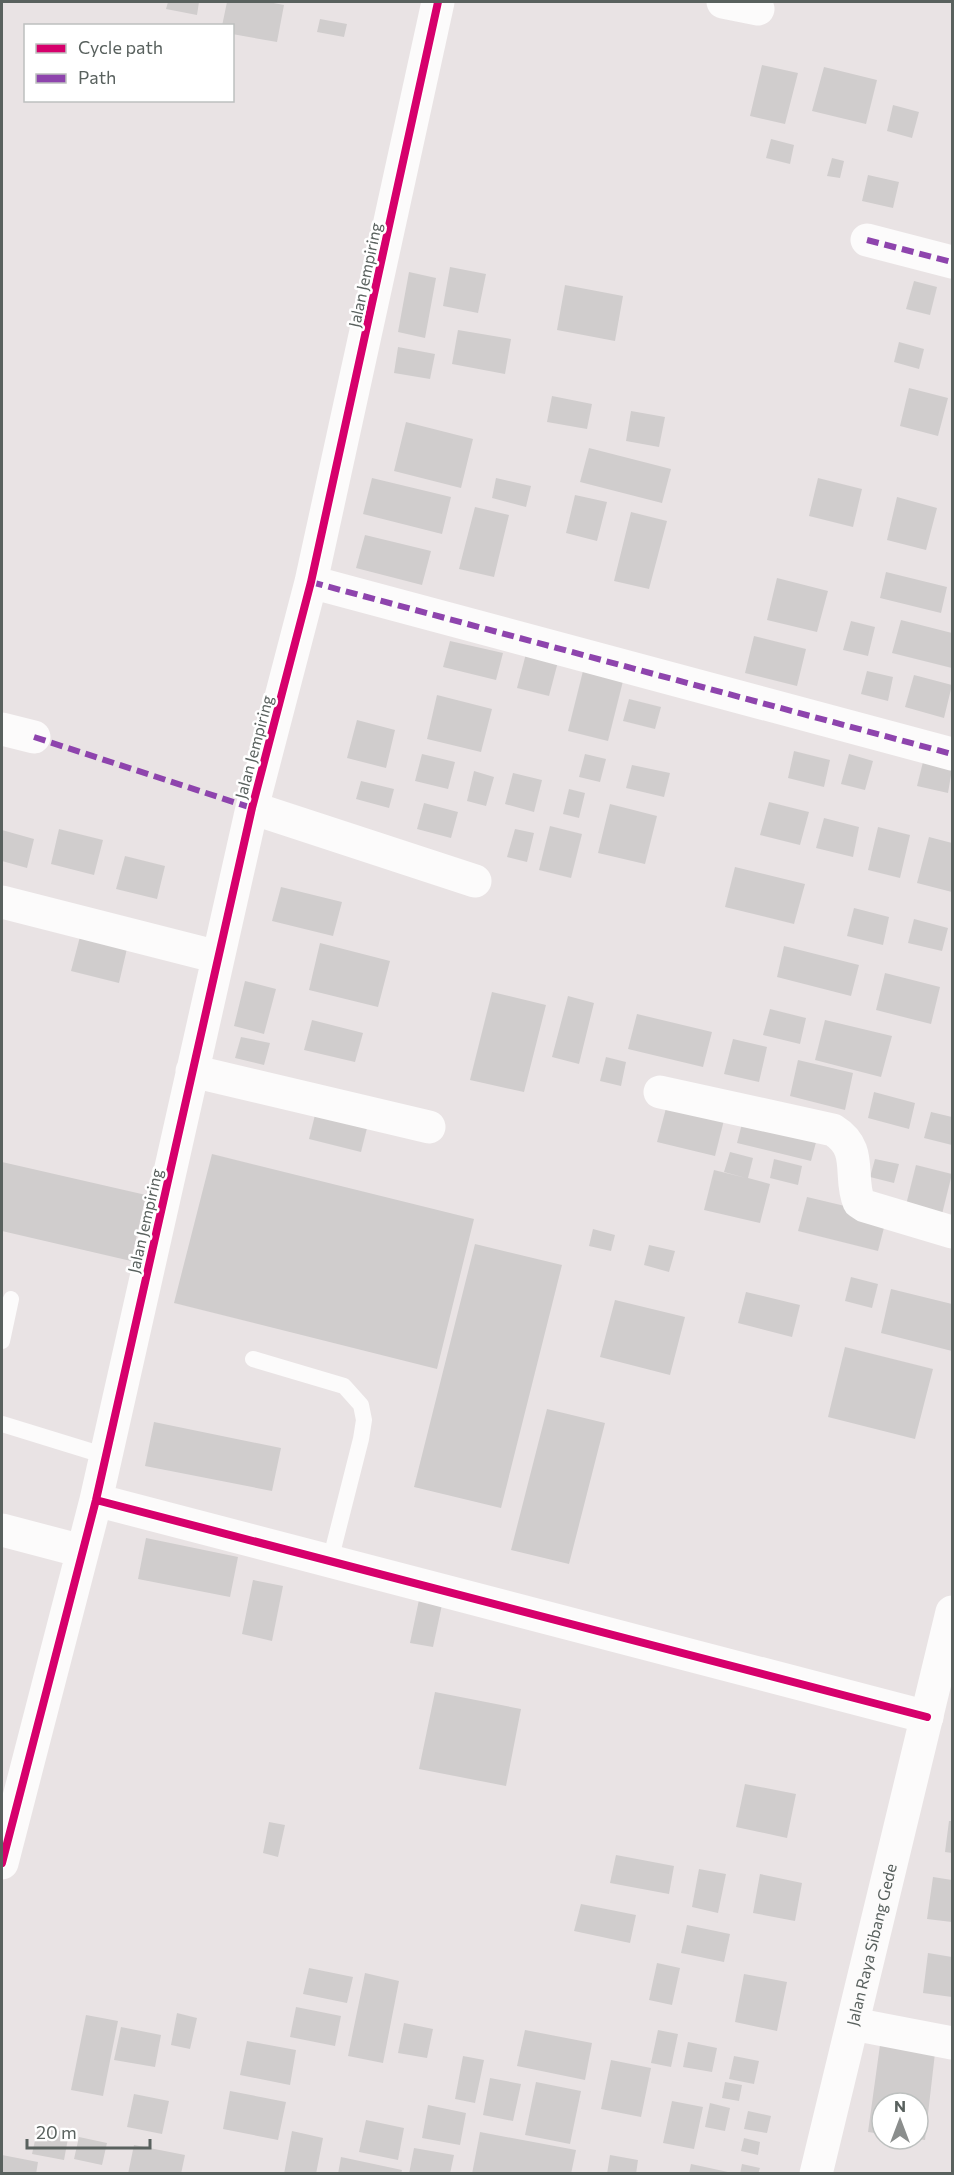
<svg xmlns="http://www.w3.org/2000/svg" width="954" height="2175" viewBox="0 0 954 2175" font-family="Commissioner,sans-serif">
<rect width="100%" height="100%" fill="#e9e3e4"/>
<!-- building -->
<path fill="#d0cdcd" d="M168,2H199L197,15L166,9Z
M227,2H268L284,5L277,42L232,34V26H222Z
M320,19L347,24L344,37L317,32Z
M762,65L798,73L785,124L750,116Z
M824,67L877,80L866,124L812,111Z
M893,105L919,112L912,138L887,131Z
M771,139L794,145L790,164L766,158Z
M832,158L844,161L840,178L827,176Z
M868,175L899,182L893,208L862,201Z
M450,267L486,274L478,313L443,306Z
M409,272L436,278L425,338L398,332Z
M914,281L937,287L930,315L906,309Z
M565,285L623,296L615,341L557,330Z
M458,330L511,339L505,374L452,364Z
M899,342L924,349L919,369L894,362Z
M398,347L435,354L430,379L394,373Z
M909,388L948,398L938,436L900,426Z
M552,396L592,404L587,429L547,422Z
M631,411L665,417L659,447L626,441Z
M406,422L473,439L461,488L394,471Z
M589,448L671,469L662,503L580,482Z
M372,478L451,497L442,534L363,514Z
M496,478L531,486L526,507L492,498Z
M818,478L862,489L853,527L809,516Z
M575,495L607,502L597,541L566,533Z
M897,497L937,508L926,550L887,540Z
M475,507L509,515L494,577L459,569Z
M631,512L667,521L649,589L614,581Z
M365,535L431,551L422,585L356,568Z
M886,572L947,587L941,613L880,598Z
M777,578L828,591L817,632L767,620Z
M901,620L952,633V668L892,653Z
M851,621L875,627L868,656L843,650Z
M754,636L806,649L797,686L745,673Z
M450,641L503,653L496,680L443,667Z
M528,646L560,654L549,696L517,688Z
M583,671L623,681L608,741L568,731Z
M867,671L893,677L888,701L861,694Z
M914,675L952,685L944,718L905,707Z
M437,695L492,709L481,752L427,739Z
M629,699L661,707L655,729L623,721Z
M357,720L395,730L386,768L347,758Z
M794,751L830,760L824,787L788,778Z
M422,754L455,762L448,789L415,781Z
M585,754L606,759L600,782L579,777Z
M849,754L873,761L865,790L841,784Z
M923,762L952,769L948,793L917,786Z
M632,765L670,773L664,797L626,788Z
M474,771L494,777L486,806L467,801Z
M513,773L542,780L534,812L505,804Z
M361,781L394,789L389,808L356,799Z
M569,789L585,793L579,818L563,814Z
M769,802L809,812L800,845L760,835Z
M424,803L458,812L451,838L417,829Z
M610,804L657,816L645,864L598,853Z
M824,818L859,827L853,857L816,848Z
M550,826L582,834L571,878L539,870Z
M878,827L910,835L900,878L868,870Z
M59,829L103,840L94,875L51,864Z
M515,829L534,833L527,862L507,857Z
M2,830L34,839L27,868L2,861Z
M929,837L952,843V892L917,883Z
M125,856L165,866L157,899L116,889Z
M735,867L805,884L794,924L725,907Z
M281,887L342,902L333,936L272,921Z
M854,908L889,917L883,945L847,936Z
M914,919L948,928L942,951L908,943Z
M82,929L129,940L119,983L71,971Z
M320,943L390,961L378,1007L309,990Z
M784,946L859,965L851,996L777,977Z
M885,973L940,987L931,1024L876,1010Z
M245,981L276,989L264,1034L234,1026Z
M492,992L546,1005L524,1092L470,1080Z
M568,996L594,1003L579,1064L552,1057Z
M770,1009L806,1018L800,1044L763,1035Z
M637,1014L712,1032L703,1067L628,1049Z
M312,1020L363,1033L355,1062L304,1050Z
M825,1020L892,1036L881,1077L815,1060Z
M241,1037L270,1043L264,1065L235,1058Z
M733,1039L767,1047L759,1082L724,1074Z
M606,1057L626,1062L621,1086L600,1081Z
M798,1060L853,1073L845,1110L790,1096Z
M874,1092L915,1103L909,1129L868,1118Z
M669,1097L726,1112L715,1156L657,1142Z
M317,1107L369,1120L361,1152L309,1139Z
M745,1112L819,1131L811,1161L737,1143Z
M931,1112L952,1117V1145L924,1138Z
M730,1152L753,1158L748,1178L770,1184L760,1223L704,1210L714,1170L746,1178L724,1172Z
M212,1154L474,1219L437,1369L174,1303Z
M774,1159L802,1166L798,1185L770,1178Z
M875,1159L899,1164L894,1183L870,1177Z
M2,1162L146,1195L131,1261L2,1231Z
M916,1165L952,1174L941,1218L905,1209Z
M807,1197L887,1216L878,1251L798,1231Z
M593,1229L615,1235L611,1251L589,1246Z
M475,1244L562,1265L501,1508L414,1487Z
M649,1245L675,1251L669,1272L644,1265Z
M851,1277L878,1284L872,1308L845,1301Z
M891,1289L952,1304V1351L881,1333Z
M746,1292L800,1305L792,1337L738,1323Z
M615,1300L685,1317L670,1375L600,1357Z
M845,1347L933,1369L915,1439L828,1417Z
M547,1409L605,1423L569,1564L511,1550Z
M154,1422L281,1448L272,1491L145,1466Z
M146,1538L238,1557L230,1597L138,1579Z
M253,1580L283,1586L272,1641L242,1634Z
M420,1595L443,1600L433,1647L410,1643Z
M435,1692L521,1709L506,1786L419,1769Z
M745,1784L796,1794L787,1838L736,1827Z
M949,1821H952V1853L945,1852Z
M269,1822L285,1825L278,1857L263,1853Z
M616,1855L674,1866L669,1894L610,1883Z
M699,1869L726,1874L718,1913L692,1907Z
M760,1874L802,1883L795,1921L753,1913Z
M933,1877L952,1880V1922L927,1919Z
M581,1904L636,1915L630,1943L574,1931Z
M687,1925L730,1934L724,1962L681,1953Z
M928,1953L952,1957V1997L923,1993Z
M657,1963L680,1968L672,2005L649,2000Z
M309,1968L353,1977L347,2003L303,1994Z
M365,1973L399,1981L383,2063L348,2056Z
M744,1974L787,1982L777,2031L735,2022Z
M296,2007L341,2016L335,2046L290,2037Z
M177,2013L197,2018L190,2049L171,2045Z
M86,2015L118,2021L103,2096L71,2090Z
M404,2023L433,2029L427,2058L398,2053Z
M121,2027L161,2035L155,2067L114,2060Z
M525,2030L592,2043L585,2080L517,2066Z
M658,2030L678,2034L671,2067L651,2063Z
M247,2041L296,2050L290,2085L240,2075Z
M688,2042L717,2048L712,2072L683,2067Z
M880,2045L935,2053L925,2140L918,2139V2103H882V2134L868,2132Z
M463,2056L484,2060L475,2103L455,2099Z
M734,2056L759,2061L754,2084L729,2079Z
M611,2060L651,2068L641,2117L601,2109Z
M490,2078L521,2084L513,2121L483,2115Z
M536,2082L581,2091L570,2144L525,2135Z
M725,2082L742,2085L739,2101L722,2098Z
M230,2091L286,2102L278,2140L223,2129Z
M134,2094L169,2101L162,2134L127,2127Z
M672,2101L703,2107L694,2149L663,2143Z
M710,2103L730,2108L725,2131L705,2127Z
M428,2105L466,2113L460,2145L422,2138Z
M748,2111L771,2116L767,2133L744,2129Z
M366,2120L404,2128L398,2160L359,2152Z
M38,2127L69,2133L64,2160L32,2154Z
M292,2131L323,2138L316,2174H284Z
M480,2132L576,2150L571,2174H472Z
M79,2137L107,2143L102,2165L74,2159Z
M744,2138L760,2142L758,2155L741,2151Z
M134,2145L185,2155L181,2174H128Z
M414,2148L454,2155L450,2174H409Z
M2,2155L38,2162L36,2174H2Z
M610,2155L638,2160L636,2174H607Z
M341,2157L402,2170L401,2174H338Z
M691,2164L728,2172L727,2174H689Z
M742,2164L760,2168L758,2174H740Z"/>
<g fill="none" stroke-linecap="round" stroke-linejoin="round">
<!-- lane -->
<path stroke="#fcfbfb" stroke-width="16" d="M2,1341L11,1299
M253,1359L344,1386L361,1405L364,1420L361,1439L330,1561
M2,1424L106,1456"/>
<!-- street -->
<path stroke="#fcfbfb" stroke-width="33" d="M723,2L758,9
M867,240L952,262
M311,582L952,754
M2,729L34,737
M252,808L475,881
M2,902L218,957
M192,1071L429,1127
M660,1092L833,1130C864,1149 848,1176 859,1202L865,1206L952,1232
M96,1500L927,1717
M2,1530L82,1551
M2,1863L96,1500L252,808L311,582L438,2
M853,2024L952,2043"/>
<!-- secondary -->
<path stroke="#fcfbfb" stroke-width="33" id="s1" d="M816,2174L952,1612"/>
<!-- quiet -->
<path stroke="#8e44ad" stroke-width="6" stroke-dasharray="12 6" stroke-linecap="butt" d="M867,240L952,262
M311,582L952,754
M34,737L252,808"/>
<defs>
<path id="cycleway" d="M96,1500L927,1717
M2,1863L96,1500L252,808L311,582L438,2"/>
</defs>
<!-- cycleway casing -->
<use href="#cycleway" stroke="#fff" stroke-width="11"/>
<!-- cycleway -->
<use href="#cycleway" stroke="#d6006c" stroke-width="8"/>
</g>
<g text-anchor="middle" stroke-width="5" stroke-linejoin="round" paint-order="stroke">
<!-- street labels -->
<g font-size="16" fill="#59615e" stroke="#fff">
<text transform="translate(365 275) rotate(-78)" y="6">Jalan Jempiring</text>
<text transform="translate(254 747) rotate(-75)" y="6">Jalan Jempiring</text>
<text transform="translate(145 1221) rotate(-77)" y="6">Jalan Jempiring</text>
<text dy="6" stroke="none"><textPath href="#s1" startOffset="236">Jalan Raya Sibang Gede</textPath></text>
</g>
</g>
<!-- border -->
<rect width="954" height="2175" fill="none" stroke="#59615e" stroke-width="6"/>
<!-- legend -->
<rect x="24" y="24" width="210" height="78" fill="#ffffff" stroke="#bdc0bf" stroke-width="1.5"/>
<rect x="36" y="44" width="30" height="9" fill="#d6006c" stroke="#bdc0bf" stroke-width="1.5"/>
<text x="78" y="54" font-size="18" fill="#59615e">Cycle path</text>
<rect x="36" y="74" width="30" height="9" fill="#8e44ad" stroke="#bdc0bf" stroke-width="1.5"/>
<text x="78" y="84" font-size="18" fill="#59615e">Path</text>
<!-- north arrow -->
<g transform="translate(900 2121)"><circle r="28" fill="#ffffff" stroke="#bdc0bf" stroke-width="1.5"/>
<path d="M0-4.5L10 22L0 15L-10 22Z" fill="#8b8e8d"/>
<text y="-9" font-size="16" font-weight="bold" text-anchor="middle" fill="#59615e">N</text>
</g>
<!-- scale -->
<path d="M27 2139v9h123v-9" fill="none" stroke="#59615e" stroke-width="3"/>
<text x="36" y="2139" font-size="18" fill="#59615e" stroke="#ffffff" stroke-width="4.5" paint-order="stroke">20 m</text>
</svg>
